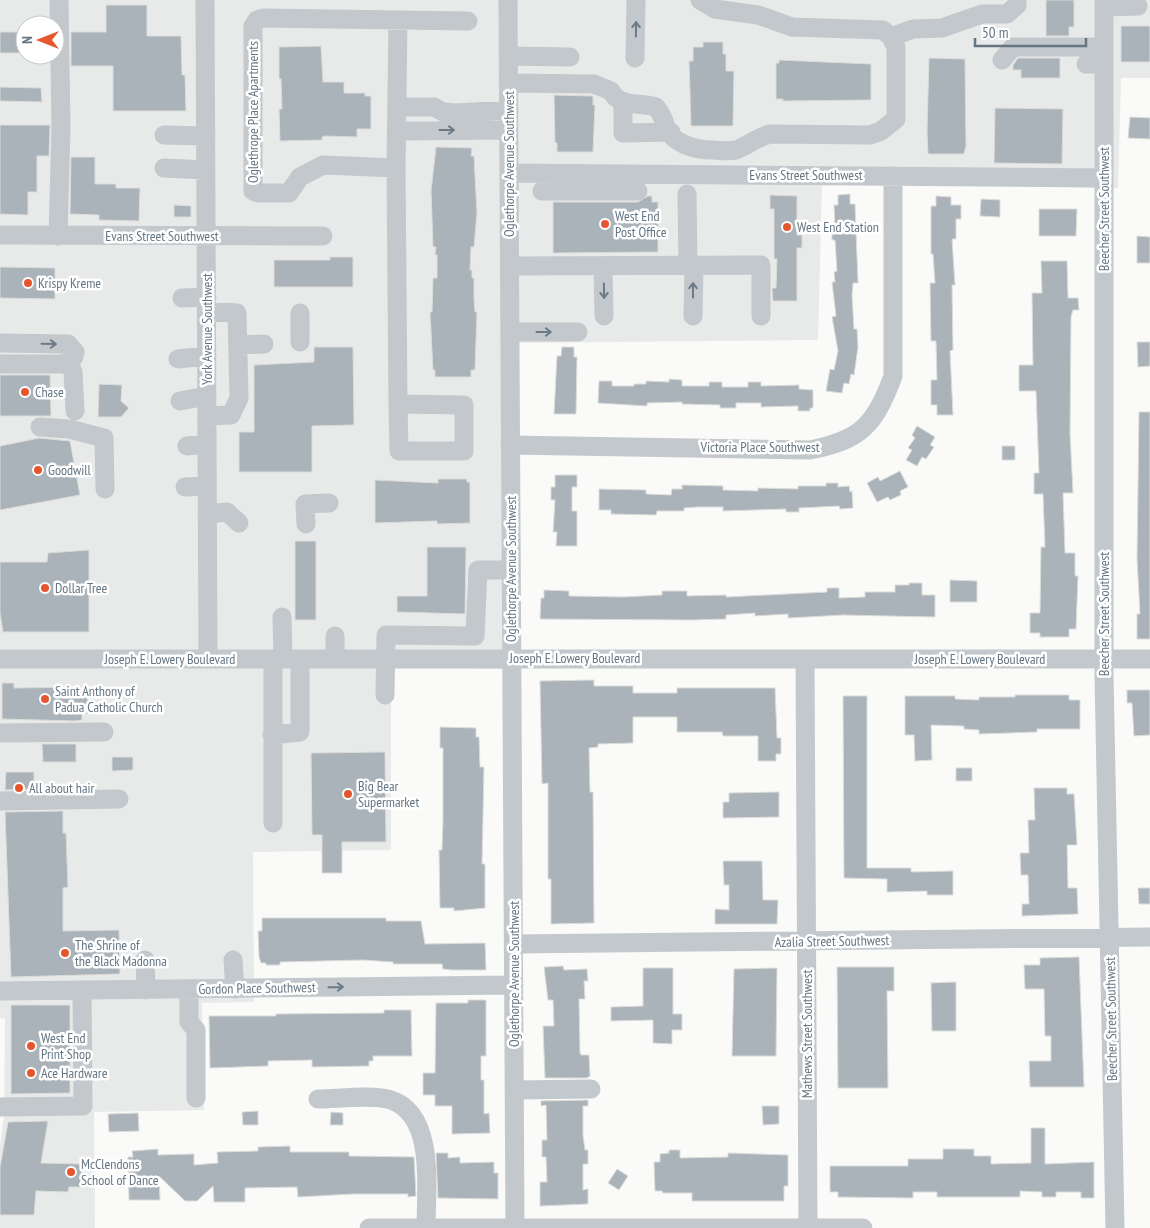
<svg xmlns="http://www.w3.org/2000/svg" width="1150" height="1228" viewBox="0 0 1150 1228" font-family="'PT Sans Narrow',sans-serif">
<rect width="100%" height="100%" fill="#fafaf8"/>
<!-- built -->
<path fill="#e8e9e9" fill-rule="evenodd" d="M0,0H1150V78H1121L1118,188L822,183L818,340L514,343V669L391,667V850L253,852L254,1002L202,1003L204,1110L94,1112L95,1228H0V1146L4,1115L5,1019L0,1018ZM25,25H55V55H25Z"/>
<!-- building -->
<path fill="#aab3b9" stroke="#dcdcda" d="M1046,0H1074V27H1069V36H1046Z
M106,5H147V36H181L182,75H185L186,111H113V66H71V32H106Z
M1121,26H1150V62H1121Z
M0,32H25V53H0Z
M703,42H723V54H726V71H734L733,126H691L689,61H693V47H703Z
M321,46L323,82H344V93H365V96H371V129H357V137L325,136L322,137V140L280,141L279,109H282L281,79H279V47Z
M929,58L965,59L966,146L964,154H928L927,131Z
M1018,58H1060V78H1021V70H1013V65Z
M779,60L871,64V100L783,101V99H776V63H779Z
M0,87L41,88L42,102L0,101Z
M554,95L593,96V105H595L593,152H557V143H555Z
M995,108L1063,109L1062,164L994,163Z
M1130,117L1150,118V139L1128,138Z
M0,125H50L49,156H37V192H28V215L0,214Z
M436,147L472,148L471,156H474L477,213L474,247H471L470,270H472V278H474V299L475,312H477L475,370H471V377H435V370H433L430,312H432L433,278H437V255H435L436,247H433L431,191Z
M71,157H95V184H116V188H140L139,221L99,220V215L70,214Z
M850,194V204H855L858,283H853L852,295L854,329H857L858,347L854,375L851,374L849,384L844,383L842,393L826,391L830,369L834,370L838,351L832,317L836,316L832,282H835L834,272L837,271L835,240H832V227L835,226L834,205H838V195Z
M770,195L797,196V235H802V248H797V301H773L772,288H776L777,259H774V209H770Z
M648,196H652V202H658V252L553,253V202H638Z
M936,196L951,197V205H961V219H956V239H952L955,285H952L953,350L950,351L953,415H937V405H931V380H937L936,341H931L930,283H935L933,254H931V206H936Z
M981,199L1000,200V217L980,216Z
M174,205L191,206V217H174Z
M1039,209H1077L1076,236H1039Z
M1137,236L1150,237V263H1137Z
M330,257H353V287H274V260H330Z
M1041,261H1067L1068,298H1078L1079,310H1073L1071,317L1070,433L1073,493H1063L1065,553H1075V576H1078L1076,629H1069V637H1040V633H1030V613H1040L1041,547H1045L1043,494H1034V473H1039L1036,391H1019V365H1033L1032,293H1042Z
M0,267L55,268V299L0,298Z
M1137,342H1150V366L1138,367Z
M314,347H353L354,425L312,426V472H239V432H254V365L314,362Z
M562,347H574V357H577L576,414H554L557,356H561Z
M0,375H50L51,416H0Z
M669,379L682,380V386H709V382H722V387H748V382H761V386L799,385V389L813,390V408H810V411H798V406L761,407V403H736V408H720V405L682,404V402L647,403V406L598,403L599,381H612V386H634V384H646V381L669,382Z
M99,384L122,385L121,401L129,408L121,417H98Z
M1139,412H1150V639H1137V614H1140L1137,558Z
M917,426L935,437L930,445L934,447L926,459L922,457L917,466L906,460L912,450L908,448L915,438L912,435Z
M39,438L70,441L80,495L0,510V446Z
M1002,446H1015V460H1002Z
M900,471L908,487L900,491L901,495L890,500L888,497L877,502L867,483L878,477L880,481Z
M555,475H577V487H572V511H577V546H556L557,532H553L555,500H551V487H555Z
M438,479H467V482H470V523L437,524V521L375,523V480L438,483Z
M826,483H838V487L849,486L850,492L852,491L853,508L840,509L839,506L799,508V512H786V509L723,511V507H697L684,508V511H657L656,515L611,514V510H599V489L646,490V494L671,495L672,489H682V485L723,486V490L758,491V488L798,489V486H826Z
M295,541H316V620H295Z
M427,547H466L465,614L397,612V596H427Z
M89,550V632H3L0,613V562H47L48,553Z
M950,580L977,581V602H950Z
M909,583H922V595H935V617L843,615L788,618V614L755,616V613L726,615V619L693,620L540,619L541,598H544V590L569,591V596L622,597L662,595V591H687V596L726,595V597L827,592V588H839V598L865,597V592H895V585H909Z
M594,680V686H633V693H677V688H775L777,738H781V754H776V761H758V736H723L722,732H677V717H633V743L598,744V747L589,748L590,792H593L594,923L551,924V879H548V783L542,784L540,681Z
M2,683H14V688L82,687V694H88L87,714H82V720L75,721L2,719Z
M1127,690H1150V735L1134,736L1132,703H1127Z
M1015,695H1069V700H1080V729H1037V732L979,734V730L964,729V726L931,725L932,760L915,761L914,735H905V696H955V699L979,700V697H1015Z
M843,696H867V868H911V872L953,871V895H927V891L887,892V879L844,878Z
M440,727L476,728V737H479L480,767H484L482,864H485V908L454,911V908H440L439,850H442L443,820V748H440Z
M42,744H76V762H43Z
M385,752L386,842H342V873H322V835H312L311,753Z
M112,757H133V770L112,771Z
M956,768H972V781H956Z
M6,772H34V789L5,790Z
M1034,788H1067V794H1074L1077,845H1067L1068,888H1077L1078,914L1022,916V904H1029L1028,875H1021L1020,853H1029L1028,820H1035Z
M779,792V817L723,818V802H729V793Z
M63,811V833H66L68,887L63,888V931L119,930L120,974L11,977L5,812Z
M723,861H762L763,900H778L777,924H715V909L729,910V885H724Z
M1138,888H1150V904H1139Z
M262,918H386V921H421L425,944L485,943L486,970H452L443,969L442,964H393V962L363,960L280,962V965H266V963H261L259,957L258,931H262Z
M1079,957L1084,1087H1030L1029,1061H1051V1036H1045L1044,989H1025L1024,965H1040V958Z
M563,966L564,970L587,969L588,981H584L585,999H579L580,1053L581,1055H589L590,1076L587,1078H545L543,1026H554L553,1000H548L544,967Z
M837,967H894V991H887L888,1088H838Z
M643,968H673V1014H682V1030H672V1044L653,1043V1020L611,1021V1007L643,1006Z
M777,968L776,1056H732L734,969Z
M956,982V1031H932L931,983Z
M468,1000H486V1056H481V1080H484V1114L489,1113L490,1133L452,1134V1106H435V1095H423V1073H435L436,1003H468Z
M11,1005H70V1093L11,1094Z
M384,1010H411L412,1056H373V1061H369V1066L312,1067V1060L268,1061V1066L210,1068L209,1016H276V1014L384,1013Z
M588,1100V1106H583V1136L585,1150H588V1164H583V1190L588,1189V1204L540,1206V1182H547L546,1157H542V1140H547L546,1105L541,1106V1101Z
M762,1106H779V1124L763,1125Z
M258,1111V1125H243L242,1112Z
M331,1112L343,1113V1125H330Z
M138,1113L139,1131L109,1132L108,1114Z
M48,1121L41,1163L82,1164L81,1187H69L68,1192L36,1191L34,1215H0V1167L8,1122Z
M1031,1128H1045V1164L1094,1162V1198H1081V1192H1056V1197H1042V1192L1020,1191V1197H937V1192H913V1198L838,1197V1192H830V1166H908V1159H943V1149H974V1156H991V1164L1031,1163Z
M290,1146V1152H349V1156L414,1157L416,1196L408,1197V1194H353L298,1197L297,1187L245,1188V1202H214L213,1186L197,1201H185L159,1176L160,1200H129L128,1157H133L132,1151L158,1149V1155L194,1154V1165L218,1163L217,1152L258,1151V1147Z
M669,1150H680V1158L728,1157V1153L788,1155V1186H784V1201H692V1193H663L662,1191H655L654,1162H660V1154L669,1153Z
M436,1153H448V1158L460,1157V1163L494,1162V1173H498V1199L438,1198Z
M617,1169L628,1176L619,1190L608,1183Z"/>
<g fill="none" stroke-linecap="round" stroke-linejoin="round">
<!-- minor -->
<path stroke="#c3c8cc" stroke-width="19" d="M205,0L208,659
M508,0L515,1228
M1104,0V675L1115,1228
M1104,7L1138,6
M891,37L913,29L942,28L982,14H1007L1017,5V0
M508,56L570,57
M635,58L636,0
M1002,60L1013,47H1104
M1086,64H1104
M508,83L594,84L611,91C619,108 642,102 656,107C661,113 663,117 665,124C671,144 695,150 713,150C720,150 729,152 736,150C750,145 758,136 771,134L870,135L881,131L896,119V47L891,37L883,30L792,27L758,15L715,9L700,0
M623,101V133L671,132
M398,107H434L443,112L456,113L509,110
M398,131L509,130
M164,135L206,136
M164,168L206,170
M396,168L323,165L300,177L289,193H258L253,191V26L257,20L263,18L468,21
M509,173L1104,178
M542,191H638
M687,194L688,265
M0,235L323,236
M58,236L61,128L59,0
M510,266L761,265V316
M603,266L604,316
M182,298L207,297
M207,311L237,313L239,398L231,415L207,416
M693,316L694,265
M510,332H578
M300,342V313
M0,343L68,344L75,352L74,357L69,362L61,364H0
M238,345L264,344
M178,359L207,356
M69,362L73,372L75,411
M180,401L207,396
M398,404L396,168L398,21
M398,404L464,405V451H399Z
M40,427L69,429L104,438L105,489
M510,445L810,450C862,440 875,424 893,376V176
M187,446L207,444
M185,487L207,486
M207,514L227,512L239,523
M306,524L305,504L329,503
M282,617L283,659
M335,636V659
M0,659H1150
M273,659V823
M805,659L808,1228
M385,695L386,635L475,636L478,570H511
M0,733L104,732
M272,735L300,732V659
M0,801L119,799
M514,944L1150,937
M145,960L146,990
M233,960L235,989
M189,989V1022L196,1030V1098
M0,991L514,985
M515,1090L591,1089
M318,1099C336,1099 374,1094 391,1100C436,1115 426,1190 426,1227
M0,1107L83,1106L82,990
M369,1228H863"/>
</g>
<!-- one-way arrows -->
<defs><path id="oneway-shaft" d="M-6 0H5M1.5-3L5.5 0L1.5 3" fill="none" stroke-width="1.6" stroke-linecap="round" stroke-linejoin="round" transform="scale(1.25)"/></defs>
<g stroke="#6a7a87">
<use href="#oneway-shaft" transform="translate(636 29) rotate(-89)"/>
<use href="#oneway-shaft" transform="translate(447 130)"/>
<use href="#oneway-shaft" transform="translate(693 290) rotate(-90)"/>
<use href="#oneway-shaft" transform="translate(604 291) rotate(89)"/>
<use href="#oneway-shaft" transform="translate(544 332)"/>
<use href="#oneway-shaft" transform="translate(49 344) rotate(1)"/>
<use href="#oneway-shaft" transform="translate(336 987) rotate(-1)"/>
</g>
<!-- markers -->
<g fill="#e4572e" stroke="#fff" stroke-width="2">
<circle cx="605" cy="224" r="5"/>
<circle cx="787" cy="227" r="5"/>
<circle cx="28" cy="283" r="5"/>
<circle cx="25" cy="392" r="5"/>
<circle cx="38" cy="470" r="5"/>
<circle cx="45" cy="588" r="5"/>
<circle cx="45" cy="699" r="5"/>
<circle cx="19" cy="788" r="5"/>
<circle cx="348" cy="794" r="5"/>
<circle cx="65" cy="953" r="5"/>
<circle cx="31" cy="1046" r="5"/>
<circle cx="31" cy="1073" r="5"/>
<circle cx="71" cy="1172" r="5"/>
</g>
<g text-anchor="middle" stroke-width="5" stroke-linejoin="round" paint-order="stroke">
<!-- street labels -->
<g font-size="14" fill="#657683" stroke="#fff">
<text transform="translate(253 112) rotate(-90)" y="5">Oglethrope Place Apartments</text>
<text transform="translate(509 164) rotate(-90)" y="5">Oglethorpe Avenue Southwest</text>
<text x="806" y="180">Evans Street Southwest</text>
<text transform="translate(1104 209) rotate(-90)" y="5">Beecher Street Southwest</text>
<text x="162" y="241">Evans Street Southwest</text>
<text transform="translate(207 329) rotate(-90)" y="5">York Avenue Southwest</text>
<text x="760" y="452">Victoria Place Southwest</text>
<text transform="translate(511 569) rotate(-90)" y="5">Oglethorpe Avenue Southwest</text>
<text transform="translate(1104 614) rotate(-90)" y="5">Beecher Street Southwest</text>
<text x="575" y="663">Joseph E. Lowery Boulevard</text>
<text x="170" y="664">Joseph E. Lowery Boulevard</text>
<text x="980" y="664">Joseph E. Lowery Boulevard</text>
<text transform="translate(832 941) rotate(-1)" y="5">Azalia Street Southwest</text>
<text transform="translate(514 974) rotate(-90)" y="5">Oglethorpe Avenue Southwest</text>
<text transform="translate(257 988) rotate(-1)" y="5">Gordon Place Southwest</text>
<text transform="translate(1111 1019) rotate(-91)" y="5">Beecher Street Southwest</text>
<text transform="translate(807 1034) rotate(-90)" y="5">Mathews Street Southwest</text>
</g>
<!-- poi labels -->
<g font-size="14" fill="#657683" stroke="#fff" text-anchor="start">
<text x="615" y="221">West End<tspan x="615" dy="16">Post Office</tspan></text>
<text x="797" y="232">West End Station</text>
<text x="38" y="288">Krispy Kreme</text>
<text x="35" y="397">Chase</text>
<text x="48" y="475">Goodwill</text>
<text x="55" y="593">Dollar Tree</text>
<text x="55" y="696">Saint Anthony of<tspan x="55" dy="16">Padua Catholic Church</tspan></text>
<text x="358" y="791">Big Bear<tspan x="358" dy="16">Supermarket</tspan></text>
<text x="29" y="793">All about hair</text>
<text x="75" y="950">The Shrine of<tspan x="75" dy="16">the Black Madonna</tspan></text>
<text x="41" y="1043">West End<tspan x="41" dy="16">Print Shop</tspan></text>
<text x="41" y="1078">Ace Hardware</text>
<text x="81" y="1169">McClendons<tspan x="81" dy="16">School of Dance</tspan></text>
</g>
</g>
<!-- north arrow -->
<g transform="translate(40 40) rotate(270)"><circle r="24" fill="#ffffff" stroke="#c1c8cd"/>
<path d="M0-4L9 19L0 12L-9 19Z" fill="#e4572e"/>
<text y="-8" font-size="14" font-weight="bold" text-anchor="middle" fill="#657683">N</text>
</g>
<!-- scale -->
<path d="M975 38v8h111v-8" fill="none" stroke="#657683" stroke-width="2.5"/>
<text x="982" y="38" font-size="15" fill="#657683" stroke="#ffffff" stroke-width="4" paint-order="stroke">50 m</text>
</svg>
